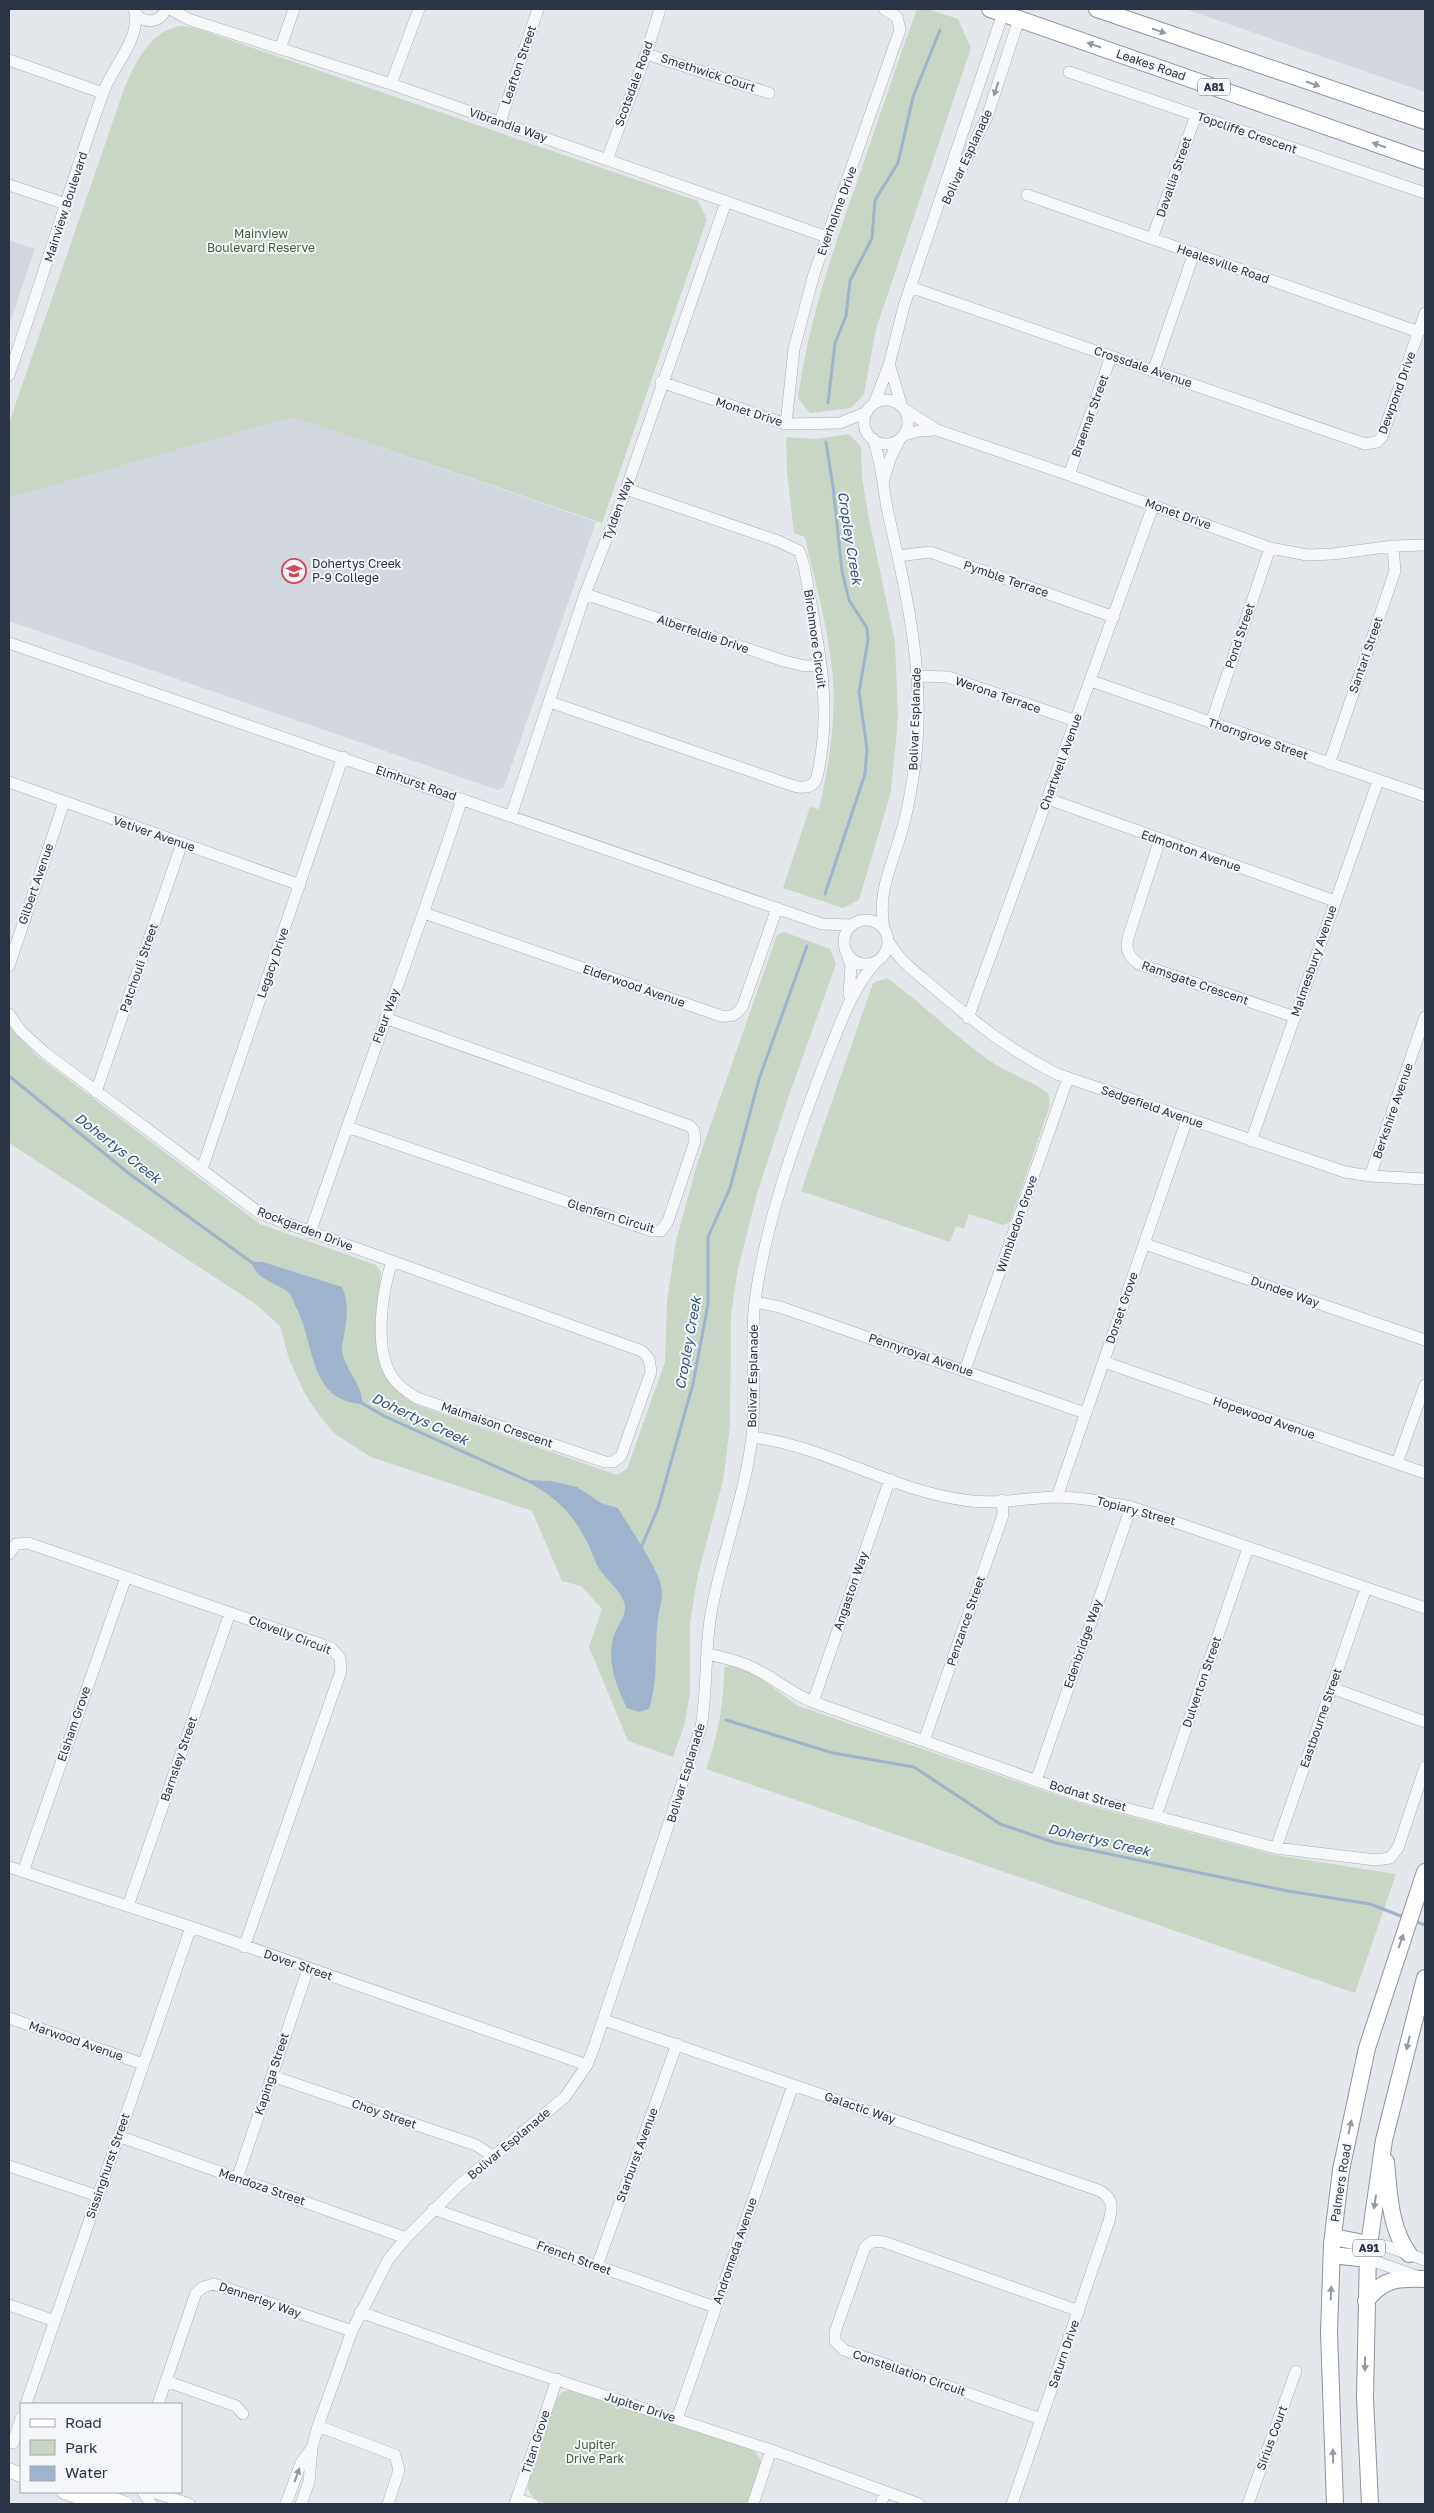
<svg xmlns="http://www.w3.org/2000/svg" width="1434" height="2513" viewBox="0 0 1434 2513" font-family="'Golos Text',sans-serif">
<rect width="100%" height="100%" fill="#e4e7ec"/>
<!-- built -->
<path fill="#d2d6de" d="M1185,9H1425V92Z
M9,240L35,249L10,322H9Z
M293,417L596,522L504,787L498,790L9,621V498Z"/>
<!-- green -->
<path fill="#c9d6c5" d="M917,9H928L958,19L971,48L876,329L864,394L851,408L810,413L798,398C808,323 832,253 857,182C877,124 896,66 917,9Z
M183,26L195,28L698,201L707,219L602,523L293,417L9,498V423L122,95C132,68 150,28 183,26Z
M849,434L861,447L862,476L868,514L895,642L898,717L891,792L859,900L843,908L783,888L810,807L819,809C830,761 838,710 831,661C826,619 814,578 805,537L794,533L787,472L786,437L816,439Z
M784,932L830,949L836,964L788,1098L757,1194L737,1273L731,1315L730,1425L723,1481L698,1574L690,1623V1692L685,1723L673,1757L628,1741L589,1647L602,1609L581,1586L562,1581L532,1511L371,1457L335,1434L318,1414L304,1392L289,1359L280,1326L254,1303L9,1143V1026L36,1055L260,1224L376,1265L381,1272C378,1325 363,1374 417,1405L617,1475L627,1469L665,1362L667,1301L676,1241L698,1161L777,935Z
M887,978C925,1005 957,1039 996,1065C1007,1071 1040,1086 1047,1093C1050,1097 1050,1102 1049,1108L1010,1222L1003,1225L969,1214L964,1229L956,1226L950,1242L801,1191L873,983Z
M729,1665L756,1675L798,1706L1079,1803L1275,1855L1396,1874L1355,1993L706,1769C718,1735 724,1704 724,1668Z
M574,2389L755,2451L762,2463L750,2504H548C535,2500 527,2496 528,2482L556,2400L562,2392Z"/>
<!-- water -->
<path fill="#9fb4cc" d="M252,1262H263L342,1287C349,1302 347,1318 344,1334C344,1339 341,1345 342,1350C344,1369 364,1386 362,1404C308,1401 315,1342 296,1307C294,1303 292,1296 289,1293C277,1282 256,1281 252,1262Z
M524,1480L551,1481L577,1487L601,1503L618,1508C628,1525 658,1569 661,1585C664,1597 659,1607 658,1619C654,1650 659,1679 649,1709L639,1712L627,1708C616,1686 606,1660 614,1635C617,1626 625,1618 625,1607C625,1595 607,1580 600,1570C594,1561 592,1551 587,1542C571,1510 555,1497 524,1480Z"/>
<g fill="none" stroke-linecap="round" stroke-linejoin="round">
<!-- stream -->
<path stroke="#9fb4cc" stroke-width="3" d="M828,403L835,343L846,316L850,281L872,238L875,200L898,163L913,97L940,30
M825,894L865,774L867,749L859,692L868,640L867,628L849,600L842,571L833,487L826,442
M9,1076L131,1175L254,1264
M360,1402L384,1416L526,1480
M640,1550L658,1508L693,1384L708,1304V1237L730,1188L759,1079L807,946
M726,1720L833,1753L914,1767L1000,1824L1056,1843L1288,1891L1370,1904L1406,1918
M1414,1921L1425,1925"/>
<defs>
<path id="minor" d="M170,9L188,19L391,84L827,237
M134,10C141,25 160,24 166,9
M280,49L294,9
M646,54L769,93
M9,60L103,93
M1069,72L1425,193
M391,84L419,9
M500,122L538,9
M607,160L646,54L660,9
M9,185L66,204
M949,194L987,117L1019,19
M1027,195L1419,332
M1152,239L1196,115
M910,287L1365,444L1377,442L1382,437L1425,313
M890,367L902,407
M1153,372L1194,253
M9,375C42,281 70,186 103,93C112,67 140,40 135,13
M661,382L786,424L840,423L867,412
M864 422a22 22 0 1 1 44 0a22 22 0 1 1-44 0Z
M874,404L889,365L904,306L1003,13
M904,409L937,430L1069,475L1270,548L1307,555L1333,554L1393,546L1425,545
M786,424L794,349L814,274L900,30L897,17L884,9
M904,435L919,431L935,430
M873,439C882,463 883,488 888,513C908,600 927,680 914,771C911,790 908,811 902,830C892,866 877,891 884,929
M1069,475L1111,356
M884,479L890,459L900,439
M898,556L930,552L1114,617
M585,594L784,661L805,666L821,665
M9,643L822,924L852,925
M919,676L948,677L1076,721
M1091,681L1425,796
M550,702L785,783C794,786 806,791 814,783C818,777 819,768 820,761C832,696 815,629 804,565L799,551L778,541L626,489
M1211,723L1270,548
M1329,764L1395,571L1393,546
M9,782L300,885
M1048,799L1335,901
M511,816L585,594L626,489L726,202
M1160,839L1128,938C1125,950 1129,957 1139,964L1295,1017
M424,913L721,1016C733,1017 737,1015 743,1005L777,908
M844 942a22 22 0 1 1 44 0a22 22 0 1 1-44 0Z
M888,941C900,961 915,972 933,987C973,1021 1009,1050 1057,1074L1345,1172L1370,1176L1425,1179
M847,954L851,966L849,995
M9,966L64,802
M9,1014L21,1031L44,1052L261,1214L642,1351L649,1359L651,1372L621,1456L613,1462H605L417,1398C407,1392 397,1385 391,1375C374,1346 382,1292 392,1262
M968,1018L1153,506
M96,1092L182,843
M347,1127L652,1231H661L668,1221L695,1141L694,1131L690,1126L385,1018
M1251,1141L1378,781
M202,1169L343,757
M1370,1176L1425,1017
M310,1233C360,1088 414,945 462,799
M1145,1244L1425,1340
M755,1302L780,1307L1085,1413
M1104,1362L1425,1473
M965,1370L1068,1078
M752,1437C825,1446 891,1490 964,1500C993,1505 1025,1498 1055,1497C1081,1497 1105,1502 1131,1507L1425,1608
M1397,1463L1425,1385
M1057,1497L1187,1119
M9,1554L16,1544L28,1543L323,1645L331,1648L340,1658L341,1671L244,1947
M708,1654C725,1658 744,1662 759,1671C778,1681 793,1694 813,1702L1080,1796L1276,1848L1376,1860L1390,1858L1398,1848L1425,1767
M1332,1688L1425,1722
M813,1702L890,1479
M924,1741L1003,1515L1002,1500
M1036,1781L1131,1507
M1156,1816L1248,1548
M1276,1848L1366,1588
M9,1867L191,1927L587,2065
M23,1872L126,1577
M128,1906L230,1613
M9,2018L143,2064
M604,2020L1098,2190C1113,2197 1113,2206 1109,2221L1012,2504
M272,2076L476,2145L494,2157
M118,2136L406,2238
M9,2166L98,2196
M237,2179L308,1969
M433,2209L715,2307
M1369,2244L1389,2247L1425,2260
M1368,2259L1416,2276
M597,2266L677,2044
M9,2305L55,2321
M360,2312L499,2361L771,2450L919,2504
M166,2381L236,2406L243,2414
M26,2404L191,1927
M158,2404L196,2293L203,2287L214,2284L352,2331
M677,2419L793,2085
M1041,2419L844,2350L835,2341V2332L865,2247L873,2241L884,2242L1079,2311
M318,2426L395,2455L399,2470L388,2504
M13,2443L21,2418
M143,2492L151,2504
M153,2492L189,2504
M517,2499L533,2504
M286,2504L301,2463L311,2449
M301,2504L309,2482L312,2448L318,2426L352,2331L388,2260L406,2238L458,2186L565,2097L587,2065L594,2047L701,1727C708,1688 704,1647 712,1608C723,1551 745,1495 752,1437C757,1392 749,1346 755,1301C766,1220 795,1141 824,1064C839,1028 850,991 876,962
M515,2504L557,2379
M753,2504L771,2450
M881,2504L885,2492
M1248,2504L1296,2371"/>
<path id="major" d="M9,2470L21,2475
M64,2492L99,2504
M90,2492L126,2504"/>
<path id="highway" d="M990,9L1425,161
M1097,9L1425,121
M1386,2162C1389,2194 1390,2229 1409,2254
M1333,2237L1369,2244
M1332,2255L1368,2259
M1366,2301C1383,2278 1399,2278 1425,2279
M1335,2504L1329,2332L1332,2244L1341,2170L1367,2048L1425,1872
M1370,2504L1365,2398L1368,2252L1384,2140L1425,1978"/>
</defs>
<!-- minor casing -->
<use href="#minor" stroke="#a9aeb7" stroke-width="12"/>
<!-- major casing -->
<use href="#major" stroke="#a3abb8" stroke-width="15"/>
<!-- highway casing -->
<use href="#highway" stroke="#8b94a3" stroke-width="18"/>
<!-- minor -->
<use href="#minor" stroke="#f7f8fa" stroke-width="11"/>
<!-- major -->
<use href="#major" stroke="#fff" stroke-width="14"/>
<!-- highway -->
<use href="#highway" stroke="#fff" stroke-width="16"/>
</g>
<!-- one-way arrows -->
<defs><path id="oneway-solid" d="M-6-.8H1V-3.2L6.5 0L1 3.2V.8H-6Z" transform="scale(1.25)"/></defs>
<g fill="#959aa2">
<use href="#oneway-solid" transform="translate(1159 31) rotate(19)"/>
<use href="#oneway-solid" transform="translate(1094 45) rotate(-161)"/>
<use href="#oneway-solid" transform="translate(1313 84) rotate(19)"/>
<use href="#oneway-solid" transform="translate(1379 145) rotate(-161)"/>
<use href="#oneway-solid" transform="translate(1401 1941) rotate(-71)"/>
<use href="#oneway-solid" transform="translate(1408 2043) rotate(104)"/>
<use href="#oneway-solid" transform="translate(1350 2127) rotate(-78)"/>
<use href="#oneway-solid" transform="translate(1375 2202) rotate(98)"/>
<use href="#oneway-solid" transform="translate(1331 2293) rotate(-88)"/>
<use href="#oneway-solid" transform="translate(1365 2364) rotate(90)"/>
<use href="#oneway-solid" transform="translate(1333 2456) rotate(-92)"/>
</g>
<g fill="#9196a0">
<use href="#oneway-solid" transform="translate(996 89) rotate(108)"/>
<use href="#oneway-solid" transform="translate(297 2475) rotate(-70)"/>
</g>
<!-- icons -->
<defs>
<symbol id="school-ring" viewBox="-11 -11 22 22"><circle r="9.5" fill="#f4f6f9" stroke="#d1495b" stroke-width="1.5"/><path d="M0-5L7-2L0 1L-7-2ZM-4 1L0 2.5L4 1V4Q0 6-4 4Z" fill="#d1495b"/></symbol>
</defs>
<g fill-rule="evenodd">
<use href="#school-ring" x="280" y="557" width="28" height="28"/>
</g>
<g text-anchor="middle" stroke-width="4" stroke-linejoin="round" paint-order="stroke">
<!-- shield labels -->
<g fill="#f4f6f9" stroke="#676e7b" stroke-width="1">
<rect x="1198" y="78.5" width="32" height="17" rx="4"/>
<rect x="1353" y="2239.5" width="32" height="17" rx="4"/>
</g>
<g font-size="11" font-weight="bold" fill="#2b3445">
<text x="1214" y="91">A81</text>
<text x="1369" y="2252">A91</text>
</g>
<!-- street labels -->
<g font-size="12" fill="#2b3445" stroke="#f4f6f9">
<text transform="translate(519 65) rotate(-71)" y="4">Leafton Street</text>
<text transform="translate(1151 65) rotate(19)" y="4">Leakes Road</text>
<text transform="translate(708 73) rotate(18)" y="4">Smethwick Court</text>
<text transform="translate(634 84) rotate(-70)" y="4">Scotsdale Road</text>
<text transform="translate(508 125) rotate(19)" y="4">Vibrandia Way</text>
<text transform="translate(1247 133) rotate(19)" y="4">Topcliffe Crescent</text>
<text transform="translate(967 157) rotate(-65)" y="4">Bolivar Esplanade</text>
<text transform="translate(1174 177) rotate(-71)" y="4">Davallia Street</text>
<text transform="translate(66 207) rotate(-72)" y="4">Mainview Boulevard</text>
<text transform="translate(837 211) rotate(-70)" y="4">Everholme Drive</text>
<text transform="translate(1223 264) rotate(19)" y="4">Healesville Road</text>
<text transform="translate(1143 367) rotate(19)" y="4">Crossdale Avenue</text>
<text transform="translate(1397 393) rotate(-70)" y="4">Dewpond Drive</text>
<text transform="translate(749 412) rotate(18)" y="4">Monet Drive</text>
<text transform="translate(1090 416) rotate(-70)" y="4">Braemar Street</text>
<text transform="translate(618 509) rotate(-70)" y="4">Tylden Way</text>
<text transform="translate(1178 514) rotate(20)" y="4">Monet Drive</text>
<text transform="translate(1006 579) rotate(19)" y="4">Pymble Terrace</text>
<text transform="translate(703 634) rotate(19)" y="4">Alberfeldie Drive</text>
<text transform="translate(1240 636) rotate(-71)" y="4">Pond Street</text>
<text transform="translate(815 639) rotate(82)" y="4">Birchmore Circuit</text>
<text transform="translate(1366 655) rotate(-71)" y="4">Santari Street</text>
<text transform="translate(998 695) rotate(19)" y="4">Werona Terrace</text>
<text transform="translate(915 719) rotate(-88)" y="4">Bolivar Esplanade</text>
<text transform="translate(1258 739) rotate(19)" y="4">Thorngrove Street</text>
<text transform="translate(1061 762) rotate(-70)" y="4">Chartwell Avenue</text>
<text transform="translate(416 783) rotate(19)" y="4">Elmhurst Road</text>
<text transform="translate(154 834) rotate(19)" y="4">Vetiver Avenue</text>
<text transform="translate(1191 851) rotate(19)" y="4">Edmonton Avenue</text>
<text transform="translate(36 884) rotate(-71)" y="4">Gilbert Avenue</text>
<text transform="translate(1314 961) rotate(-71)" y="4">Malmesbury Avenue</text>
<text transform="translate(273 963) rotate(-71)" y="4">Legacy Drive</text>
<text transform="translate(139 968) rotate(-71)" y="4">Patchouli Street</text>
<text transform="translate(1195 983) rotate(19)" y="4">Ramsgate Crescent</text>
<text transform="translate(634 986) rotate(19)" y="4">Elderwood Avenue</text>
<text transform="translate(386 1016) rotate(-70)" y="4">Fleur Way</text>
<text transform="translate(1152 1107) rotate(19)" y="4">Sedgefield Avenue</text>
<text transform="translate(1393 1111) rotate(-71)" y="4">Berkshire Avenue</text>
<text transform="translate(611 1216) rotate(17)" y="4">Glenfern Circuit</text>
<text transform="translate(1017 1224) rotate(-71)" y="4">Wimbledon Grove</text>
<text transform="translate(305 1229) rotate(21)" y="4">Rockgarden Drive</text>
<text transform="translate(1285 1292) rotate(19)" y="4">Dundee Way</text>
<text transform="translate(1122 1308) rotate(-71)" y="4">Dorset Grove</text>
<text transform="translate(921 1355) rotate(19)" y="4">Pennyroyal Avenue</text>
<text transform="translate(753 1376) rotate(-89)" y="4">Bolivar Esplanade</text>
<text transform="translate(1264 1418) rotate(19)" y="4">Hopewood Avenue</text>
<text transform="translate(497 1425) rotate(19)" y="4">Malmaison Crescent</text>
<text transform="translate(1136 1511) rotate(15)" y="4">Topiary Street</text>
<text transform="translate(851 1591) rotate(-71)" y="4">Angaston Way</text>
<text transform="translate(966 1621) rotate(-71)" y="4">Penzance Street</text>
<text transform="translate(290 1635) rotate(21)" y="4">Clovelly Circuit</text>
<text transform="translate(1083 1644) rotate(-71)" y="4">Edenbridge Way</text>
<text transform="translate(1202 1682) rotate(-71)" y="4">Dulverton Street</text>
<text transform="translate(1321 1718) rotate(-71)" y="4">Eastbourne Street</text>
<text transform="translate(74 1724) rotate(-71)" y="4">Elsham Grove</text>
<text transform="translate(179 1759) rotate(-71)" y="4">Barnsley Street</text>
<text transform="translate(686 1773) rotate(-73)" y="4">Bolivar Esplanade</text>
<text transform="translate(1088 1796) rotate(17)" y="4">Bodnat Street</text>
<text transform="translate(298 1965) rotate(19)" y="4">Dover Street</text>
<text transform="translate(76 2041) rotate(19)" y="4">Marwood Avenue</text>
<text transform="translate(272 2074) rotate(-72)" y="4">Kapinga Street</text>
<text transform="translate(860 2108) rotate(19)" y="4">Galactic Way</text>
<text transform="translate(384 2114) rotate(19)" y="4">Choy Street</text>
<text transform="translate(509 2144) rotate(-40)" y="4">Bolivar Esplanade</text>
<text transform="translate(637 2155) rotate(-70)" y="4">Starburst Avenue</text>
<text transform="translate(108 2166) rotate(-71)" y="4">Sissinghurst Street</text>
<text transform="translate(1341 2183) rotate(-81)" y="4">Palmers Road</text>
<text transform="translate(262 2187) rotate(19)" y="4">Mendoza Street</text>
<text transform="translate(735 2251) rotate(-71)" y="4">Andromeda Avenue</text>
<text transform="translate(574 2258) rotate(20)" y="4">French Street</text>
<text transform="translate(260 2300) rotate(19)" y="4">Dennerley Way</text>
<text transform="translate(1064 2354) rotate(-71)" y="4">Saturn Drive</text>
<text transform="translate(909 2373) rotate(19)" y="4">Constellation Circuit</text>
<text transform="translate(640 2407) rotate(18)" y="4">Jupiter Drive</text>
<text transform="translate(1272 2438) rotate(-70)" y="4">Sirius Court</text>
<text transform="translate(536 2442) rotate(-72)" y="4">Titan Grove</text>
</g>
<!-- park labels -->
<g font-size="12" fill="#3f6138" stroke="#f4f6f9">
<text x="261" y="238">Mainview<tspan x="261" dy="14">Boulevard Reserve</tspan></text>
<text x="595" y="2449">Jupiter<tspan x="595" dy="14">Drive Park</tspan></text>
</g>
<!-- poi labels -->
<g font-size="12" fill="#2b3445" stroke="#f4f6f9" text-anchor="start">
<text x="312" y="568">Dohertys Creek<tspan x="312" dy="14">P-9 College</tspan></text>
</g>
<!-- water labels -->
<g font-size="14" font-style="italic" fill="#34527a" stroke="#f4f6f9">
<text transform="translate(850 538) rotate(81)" y="5">Cropley Creek</text>
<text transform="translate(118 1148) rotate(38)" y="5">Dohertys Creek</text>
<text transform="translate(688 1343) rotate(-80)" y="5">Cropley Creek</text>
<text transform="translate(420 1419) rotate(25)" y="5">Dohertys Creek</text>
<text transform="translate(1099 1840) rotate(13)" y="5">Dohertys Creek</text>
</g>
</g>
<!-- border -->
<rect width="1434" height="2513" fill="none" stroke="#2b3445" stroke-width="20"/>
<!-- legend -->
<rect x="20" y="2403" width="162" height="90" fill="#f4f6f9" stroke="#a4a8b1"/>
<rect x="30" y="2419" width="25" height="8" fill="#ffffff" stroke="#a4a8b1"/>
<text x="65" y="2428" font-size="15" fill="#2b3445">Road</text>
<rect x="30" y="2440" width="25" height="15" fill="#c9d6c5" stroke="#a4a8b1"/>
<text x="65" y="2453" font-size="15" fill="#2b3445">Park</text>
<rect x="30" y="2466" width="25" height="15" fill="#9fb4cc" stroke="#a4a8b1"/>
<text x="65" y="2478" font-size="15" fill="#2b3445">Water</text>
</svg>
